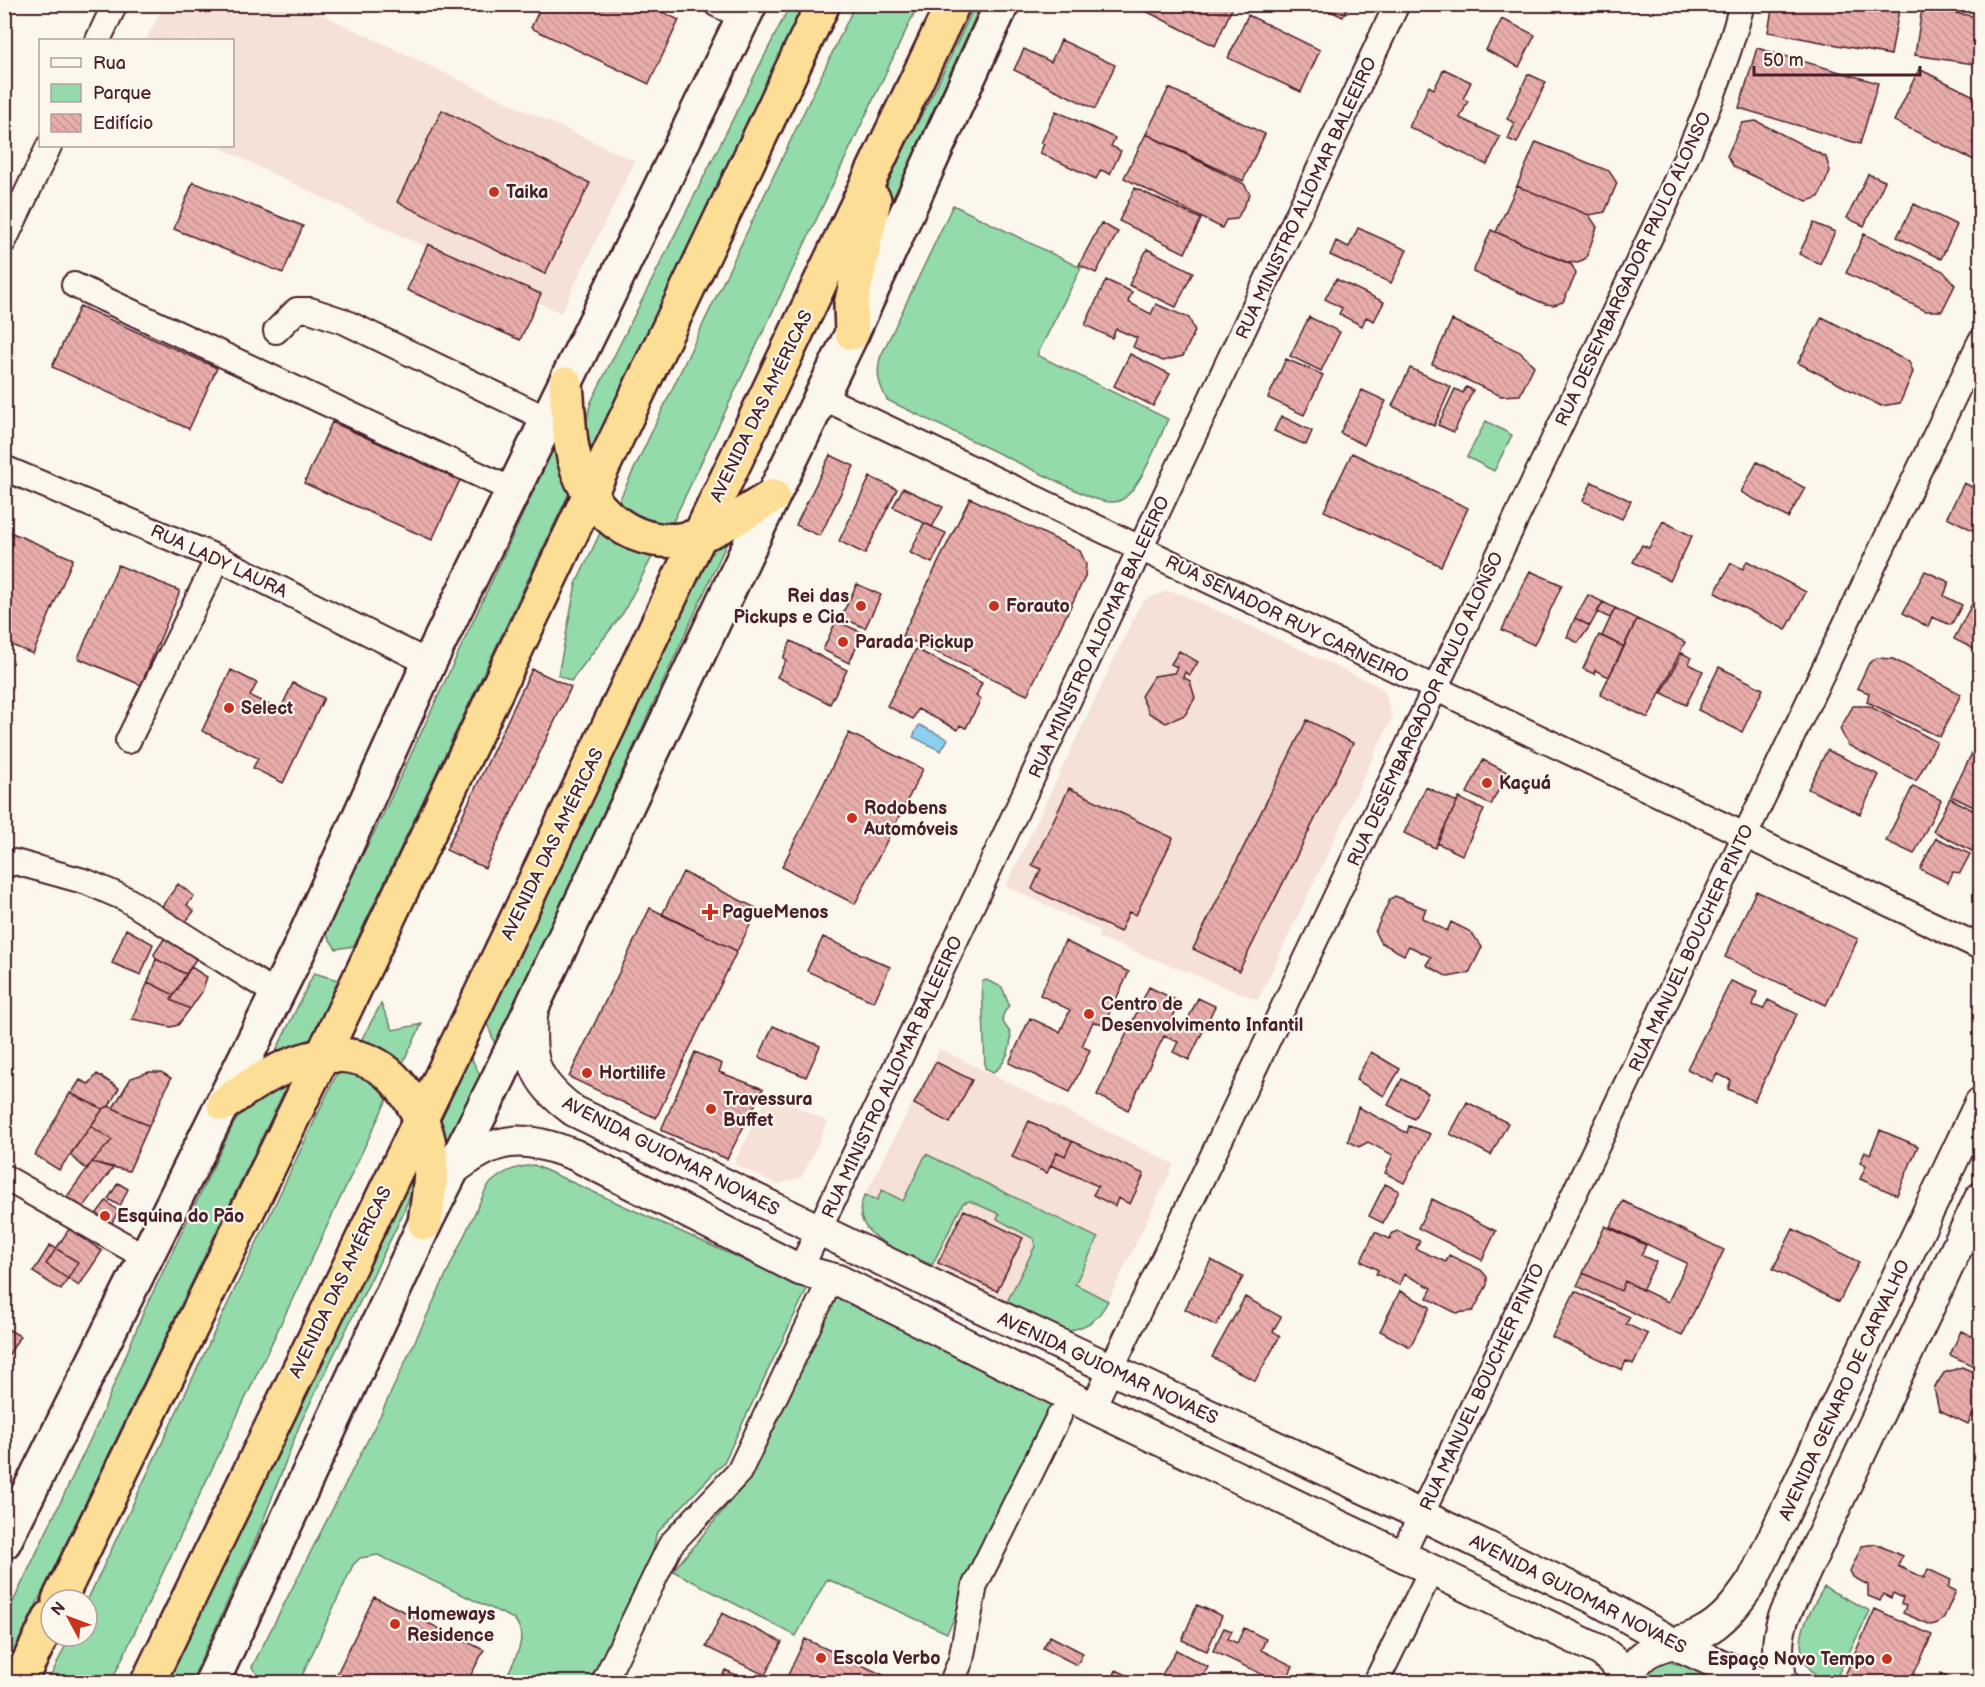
<svg xmlns="http://www.w3.org/2000/svg" width="1985" height="1687" viewBox="0 0 1985 1687" font-family="'Balsamiq Sans',sans-serif">
<defs>
<pattern id="building-back-hatch" width="6" height="6" patternUnits="userSpaceOnUse" patternTransform="scale(1.5)"><rect width="6" height="6" fill="#e8adaa"/><path d="M-1 5l2 2M0 0l6 6M5-1l2 2" fill="none" stroke="#c89492"/></pattern>
</defs>
<rect width="100%" height="100%" fill="#fbf7ec"/>
<filter id="ink" filterUnits="userSpaceOnUse"><feTurbulence type="fractalNoise" baseFrequency=".0167" numOctaves="2"/><feDisplacementMap in="SourceGraphic" scale="12" xChannelSelector="R" yChannelSelector="G"/><feConvolveMatrix kernelMatrix="1 2 1 2 8 2 1 2 1" color-interpolation-filters="sRGB"/></filter>
<g filter="url(#ink)">
<!-- built -->
<path fill="#f5e1d8" d="M164,5H303L453,77L635,161L561,313L216,146H232V40H146Z
M1167,591L1184,595L1378,686L1385,692L1392,718L1258,1000L1098,937L1099,930L1006,886L1138,609L1146,599Z
M940,1049L1174,1164L1108,1301L1094,1323L1069,1331L1062,1329L872,1236L865,1227L859,1210L861,1203Z
M769,1093L828,1122L802,1177L777,1185L734,1164Z"/>
<!-- green -->
<path fill="#93dbaa" stroke="#6e7d6a" stroke-width="1.5" d="M790,5H810L593,456C584,436 585,423 591,402Z
M855,5H918L670,528H657L617,505Z
M975,5H981L879,230L882,192L937,85Z
M953,205L1081,268L1037,355L1168,419C1159,439 1140,490 1121,500C1111,505 1100,500 1090,497L887,400C879,384 876,375 880,358Z
M1486,421L1512,435L1494,471L1467,457Z
M556,443L570,491L354,946L336,949L324,931L379,823Z
M600,533L631,551L652,557L623,613L571,681L558,675L576,584Z
M731,534L496,1047L484,1015L705,547Z
M314,973L341,981L317,1036L273,1057Z
M986,980L1002,987L1009,1005C1000,1018 1000,1020 1010,1032C1013,1045 1005,1066 993,1072L985,1068L982,982Z
M381,1004L393,1030L422,1024L402,1064L390,1053L359,1044Z
M466,1048L481,1077L443,1155L437,1108Z
M340,1067L392,1089L111,1682H48L70,1636H87V1601Z
M295,1069L5,1669V1619L99,1421L144,1311L234,1123L252,1099Z
M926,1154L1098,1238L1075,1284L1108,1301C1098,1320 1090,1325 1069,1331L1007,1302L1035,1246L1034,1239L997,1219L999,1214L970,1201L963,1203L932,1265C905,1252 843,1235 865,1195L877,1200L882,1190L903,1201Z
M415,1155L412,1190L402,1216L300,1424L257,1537L191,1682H161Z
M534,1165L807,1289L724,1462L656,1534L654,1549L590,1682H504C512,1663 531,1638 514,1619L378,1555L360,1558L353,1565L302,1676V1682H262L252,1667L380,1416L487,1187C500,1172 515,1167 534,1165Z
M836,1298L1061,1405L947,1633L827,1579L796,1636L673,1571L749,1479Z
M1824,1587L1870,1611L1834,1682C1825,1683 1815,1675 1810,1669C1789,1642 1810,1612 1824,1587Z
M1664,1661L1683,1665L1725,1682H1642L1639,1667Z"/>
<!-- water -->
<path fill="#8dcfef" stroke="#7289a1" stroke-width="1.5" d="M919,725L948,739L941,751L913,737Z"/>
<!-- building -->
<path fill="url(#building-back-hatch)" stroke="#4a1f2b" stroke-width="1.5" d="M542,4H646L679,20L649,84L531,28Z
M1132,4H1234L1215,46Z
M1315,4H1349L1343,17Z
M1773,4H1900L1891,55L1768,32Z
M1922,8L1980,17V65L1915,55Z
M1248,15L1320,50L1301,92L1228,58Z
M1502,19L1535,35L1519,67L1486,50Z
M1061,40L1115,65L1095,109L1014,70L1024,49L1051,62Z
M1757,48L1878,83L1860,144L1739,108Z
M1444,69L1471,82L1463,99L1468,101L1460,118L1500,137L1487,165L1409,127L1429,86L1434,89Z
M1919,69L1980,99V163L1894,121Z
M1528,74L1546,82L1517,143L1508,139L1515,123L1507,119Z
M1169,88L1265,134L1243,181L1146,134Z
M442,110L590,183L545,274L397,202Z
M1056,111L1115,138L1111,146L1121,151L1110,174L1101,170L1096,179L1040,153L1044,144L1041,143Z
M1756,121L1826,157L1830,171L1819,197L1807,201L1734,167L1727,156L1742,123Z
M1146,134L1244,184L1250,194L1237,219L1226,220L1222,228L1124,178Z
M1536,142L1609,171L1617,183L1605,212L1589,215L1517,186Z
M1868,174L1885,181L1864,226L1847,218Z
M193,182L303,226L283,273L174,229Z
M1517,186L1589,215L1597,227L1586,258L1578,263L1566,262L1496,232Z
M1135,188L1201,219L1185,253L1119,221Z
M1914,204L1957,225L1941,259L1897,237Z
M1101,223L1118,232L1096,273L1079,265Z
M1814,223L1835,232L1820,264L1799,254Z
M1358,228L1407,250L1391,283L1330,255L1336,241L1349,247Z
M1491,230L1572,265L1576,274L1563,302L1554,305L1545,304L1473,272Z
M1864,234L1943,271L1955,285L1942,311H1926L1846,273Z
M428,244L541,294L520,340L407,290Z
M1147,249L1193,272L1176,307L1129,285Z
M1336,279L1384,302L1374,321L1366,317L1362,326L1339,314L1342,308L1325,299Z
M1106,280L1132,292L1128,302L1151,314L1156,304L1189,318L1195,331L1183,356L1163,361L1133,347L1137,338L1116,329L1112,338L1085,325Z
M80,306L217,368L189,429L52,367Z
M1309,317L1340,332L1321,371L1290,356Z
M1822,317L1909,362L1913,372L1900,403L1881,406L1798,363Z
M1452,320L1520,352L1534,366L1520,395L1501,396L1432,364Z
M1130,354L1170,374L1153,406L1114,386Z
M1286,359L1323,375L1304,415L1268,398Z
M1410,368L1451,387L1434,426L1392,406Z
M1466,387L1473,390L1454,432L1438,425L1455,389L1463,393Z
M1362,390L1386,401L1364,445L1340,433Z
M1281,416L1312,431L1306,445L1274,431Z
M332,422L460,480L432,540L304,483Z
M1352,453L1468,508L1441,566L1324,511Z
M830,455L854,466L820,536L796,525Z
M1757,462L1805,488L1788,518L1741,492Z
M870,477L897,489L865,554L839,541Z
M1592,482L1631,501L1622,519L1583,501Z
M1964,483L1980,491V534L1947,517Z
M903,488L943,507L932,527L893,507Z
M970,498L1072,547L1080,551L1086,564L1085,577L1027,695L902,636Z
M1663,521L1692,536L1670,581L1633,562L1642,545L1649,548Z
M924,523L946,533L932,563L910,553Z
M10,532L73,559L33,654L4,642V545Z
M1747,561L1806,592L1786,630L1715,593L1731,563L1743,569Z
M118,565L180,591L141,685L78,658Z
M1530,571L1562,585L1534,645L1502,630Z
M1925,571L1949,582L1944,596L1962,605L1951,625L1932,617L1928,627L1903,613Z
M857,584L881,595L865,628L841,617Z
M1588,595L1603,602L1590,626L1575,618Z
M1974,600L1980,603V652L1954,639Z
M1603,602L1615,608L1610,618L1597,612Z
M1615,608L1637,619L1624,647L1602,636Z
M1575,618L1590,626L1578,643L1567,637Z
M1637,619L1685,642L1648,718L1600,695Z
M836,621L863,633L849,663L823,650Z
M1599,635L1624,647L1609,677L1595,670L1594,674L1583,669Z
M791,641L847,670L830,704L777,677L786,660L783,658Z
M916,649L982,683L976,696L981,699L966,728L960,725L958,730L918,709L913,719L887,706Z
M1179,651L1198,662L1190,675L1185,672L1183,677L1190,681L1195,698L1185,715L1166,723L1149,713L1141,696L1154,676L1174,673L1177,667L1171,664Z
M1682,653L1691,658L1689,664L1703,671L1686,705L1662,693Z
M1877,658L1893,659L1961,694L1940,737L1867,702L1869,693L1857,688L1869,663Z
M1719,667L1763,689L1742,732L1698,710Z
M532,669L571,687L485,868L446,850Z
M231,670L257,683L250,696L280,710L293,683L324,698L283,783L253,768L258,758L202,731Z
M1853,706H1869L1937,742L1916,781L1848,745L1840,729Z
M1307,720L1353,743L1239,971L1193,949Z
M849,733L923,769L855,904L782,867Z
M1827,750L1879,775L1860,814L1808,789Z
M1973,751L1980,755V810L1951,796Z
M1483,760L1507,772L1491,805L1467,793Z
M1913,786L1941,800L1914,854L1886,841Z
M1426,787L1457,802L1435,848L1404,833Z
M1069,788L1173,838L1136,915L1129,912L1120,932L1032,889L1041,869L1032,865Z
M1459,798L1484,810L1462,855L1437,843Z
M1950,798L1980,814V835L1972,851L1933,831Z
M1936,838L1970,854L1960,873L1953,872L1948,883L1920,869Z
M683,872L758,909L737,951L662,915Z
M178,884L194,896L187,905L194,911L183,925L160,909Z
M1756,891L1858,939L1826,1005L1725,957Z
M1395,896L1426,909L1422,918L1447,931L1451,922L1471,932L1482,947L1469,973L1448,977L1426,965L1431,957L1409,946L1404,955L1380,942L1375,932L1390,899Z
M650,908L737,951L656,1118L569,1077Z
M126,929L153,944L141,975L112,963Z
M166,936L198,956L186,974L156,959L154,954Z
M823,937L890,967L874,1002L807,971Z
M1065,941L1129,972L1104,1024L1093,1022L1082,1046L1090,1050L1070,1092L1009,1063L1030,1018L1060,1032L1070,1010L1040,995Z
M156,959L186,974L174,995L148,982Z
M191,967L207,977L202,992L190,1009L171,1000Z
M1731,981L1757,992L1753,1005L1763,1009L1768,1000L1797,1014L1754,1101L1728,1089L1731,1080L1717,1074L1713,1082L1687,1069Z
M148,982L174,995L171,1000L190,1009L178,1025L171,1027L132,1019Z
M1149,987L1180,1002L1171,1021L1184,1028L1198,998L1215,1006L1189,1060L1173,1052L1178,1042L1164,1036L1128,1110L1097,1095Z
M773,1026L820,1046L806,1077L759,1057Z
M695,1052L722,1064L719,1072L763,1089L727,1159L661,1130Z
M1371,1052L1400,1069L1384,1096L1356,1080Z
M936,1062L972,1080L950,1123L914,1104Z
M149,1072H161L171,1078L149,1126L113,1108L131,1078Z
M97,1074L119,1088L109,1106L103,1109L71,1094L80,1080L89,1084Z
M1402,1079L1428,1093L1414,1119L1388,1105Z
M70,1093L103,1109L59,1170L35,1155Z
M1467,1102L1508,1123L1491,1155L1450,1134Z
M109,1106L149,1126L129,1171L92,1162L112,1140L91,1126L103,1109Z
M1358,1107L1407,1133L1409,1126L1430,1134L1404,1183L1385,1173L1393,1155L1368,1142L1359,1147L1348,1141Z
M1029,1121L1072,1141L1065,1156L1057,1152L1047,1173L1012,1157Z
M91,1126L112,1140L86,1169L70,1155Z
M1880,1130L1918,1146L1897,1195L1860,1179L1866,1166L1860,1163L1865,1152L1870,1154Z
M1072,1141L1144,1174L1130,1204L1118,1198L1115,1206L1093,1195L1098,1186L1051,1165L1057,1152L1065,1156Z
M92,1162L113,1168L79,1213L63,1202Z
M118,1183L128,1189L120,1206L108,1199Z
M1385,1184L1399,1191L1383,1223L1369,1216Z
M1432,1199L1496,1231L1482,1260L1418,1228Z
M106,1201L118,1211L108,1231L91,1221Z
M1623,1201L1724,1250L1682,1336L1577,1286L1583,1273L1621,1291L1625,1281L1668,1302L1687,1263L1610,1227Z
M964,1210L1023,1238L997,1291L938,1263Z
M1605,1226L1646,1245L1641,1255L1656,1262L1642,1290L1625,1281L1621,1291L1583,1273Z
M69,1229L102,1251L79,1286L46,1264Z
M1793,1229L1859,1262L1839,1302L1773,1269Z
M1398,1231L1420,1241L1416,1249L1446,1262L1449,1255L1481,1270L1487,1277V1285L1473,1311L1456,1313L1427,1298L1432,1288L1404,1274L1399,1285L1376,1274L1378,1270L1361,1261L1375,1232L1390,1239L1392,1233Z
M50,1245L78,1262L61,1290L33,1272Z
M1211,1260L1243,1277L1216,1326L1185,1309Z
M1980,1284V1301L1974,1298Z
M1400,1291L1430,1307L1410,1347L1380,1331Z
M1575,1291L1630,1317L1626,1324L1648,1334L1633,1364L1626,1361L1622,1370L1552,1337Z
M1245,1297L1281,1317L1273,1331L1280,1336L1255,1381L1212,1357Z
M4,1327L20,1336L7,1358L4,1356Z
M1961,1331L1980,1340V1369L1950,1355Z
M1962,1367L1980,1375V1420L1972,1415L1968,1424L1939,1410L1934,1388L1944,1373Z
M1876,1544L1902,1556L1898,1566L1924,1578L1928,1569L1951,1580L1948,1587L1956,1591L1944,1617L1938,1623L1931,1625L1903,1613L1906,1606L1901,1604L1903,1598L1893,1593L1891,1598L1883,1594L1880,1601L1868,1596V1585L1853,1577L1850,1571L1862,1546Z
M374,1597L484,1650L467,1682H341L334,1680Z
M1197,1605L1222,1616L1207,1651L1182,1640Z
M1875,1609L1932,1635L1910,1682H1842Z
M722,1613L782,1642L765,1675L706,1647Z
M1224,1628L1232,1631L1228,1639L1237,1643L1244,1628L1266,1639L1261,1650L1293,1666L1285,1682H1278L1213,1651Z
M1050,1636L1083,1653L1077,1665L1043,1648Z
M805,1639L892,1679L890,1682H799L787,1677Z
M1176,1650L1208,1667L1200,1682H1158Z
M725,1670L748,1680L747,1682H710L712,1677L720,1681Z
M1116,1670L1140,1681L1139,1682H1111Z
M1941,1673L1959,1682H1937Z"/>
<g fill="none" stroke-linecap="round" stroke-linejoin="round">
<defs>
<path id="minor" d="M716,4L744,17
M98,40L115,4
M4,241L49,146
M74,285L514,491
M276,331L297,310H310L343,321L549,420
M822,397L1980,947
M4,468L218,558L429,663
M128,741L218,558
M4,866L15,862L87,882L126,899L275,993
M4,1177L147,1258
M800,1270L1397,4
M1093,1407L1662,212C1692,144 1724,77 1742,4
M1402,1555L1980,342
M604,1682L671,1544L739,1472L827,1287
M952,1682L961,1660L975,1585L1059,1416
M1376,1682L1424,1585"/>
<path id="tertiary" d="M533,1007C527,1058 532,1080 574,1111L927,1282L1421,1515L1591,1597L1671,1642L1758,1682
M449,1173C497,1136 519,1134 575,1155L800,1270L838,1280L1095,1409L1601,1651L1614,1661L1627,1682
M1627,1682C1641,1640 1668,1650 1701,1633C1724,1622 1739,1601 1753,1580L1980,1103
M1782,1682C1777,1660 1776,1641 1783,1619L1980,1198"/>
<path id="secondary" d="M4,1542L298,952L429,663L750,4
M212,1682L425,1223L498,1079L773,496L852,333L1002,4"/>
<path id="trunk" d="M852,333L851,305L874,200
M566,384C568,405 568,427 572,448C582,509 637,557 700,535C726,526 749,510 773,496
M224,1104C275,1066 352,1024 402,1088C414,1104 426,1125 429,1145C434,1170 428,1198 425,1223
M59,1600L323,1055L823,4
M19,1682L51,1617
M148,1682L463,1032L953,4"/>
</defs>
<!-- minor casing -->
<use href="#minor" stroke="#4a1f2b" stroke-width="28"/>
<!-- tertiary casing -->
<use href="#tertiary" stroke="#4a1f2b" stroke-width="34"/>
<!-- secondary casing -->
<use href="#secondary" stroke="#4a1f2b" stroke-width="38"/>
<!-- trunk casing -->
<use href="#trunk" stroke="#4a1f2b" stroke-width="38"/>
<!-- minor -->
<use href="#minor" stroke="#fbf7ec" stroke-width="24"/>
<!-- tertiary -->
<use href="#tertiary" stroke="#fbf7ec" stroke-width="30"/>
<!-- secondary -->
<use href="#secondary" stroke="#fbf7ec" stroke-width="33"/>
<!-- trunk -->
<use href="#trunk" stroke="#fdde96" stroke-width="33"/>
</g>
</g>
<!-- markers -->
<g fill="#c8321e" stroke="#fbf7ec" stroke-width="2">
<circle cx="494" cy="192" r="6"/>
<circle cx="861" cy="606" r="6"/>
<circle cx="994" cy="606" r="6"/>
<circle cx="843" cy="642" r="6"/>
<circle cx="229" cy="708" r="6"/>
<circle cx="1487" cy="783" r="6"/>
<circle cx="852" cy="818" r="6"/>
<path d="M707 903h6v6h6v6h-6v6h-6v-6h-6v-6h6z"/>
<circle cx="1089" cy="1014" r="6"/>
<circle cx="587" cy="1073" r="6"/>
<circle cx="711" cy="1109" r="6"/>
<circle cx="105" cy="1216" r="6"/>
<circle cx="395" cy="1624" r="6"/>
<circle cx="821" cy="1658" r="6"/>
<circle cx="1887" cy="1659" r="6"/>
</g>
<g text-anchor="middle" stroke-width="4.5" stroke-linejoin="round" paint-order="stroke">
<!-- poi labels -->
<g font-size="18" font-weight="bold" fill="#4a1f2b" stroke="#fbf7ec" text-anchor="start">
<text x="506" y="198">Taika</text>
<text x="849" y="602" text-anchor="end">Rei das<tspan x="849" dy="21">Pickups e Cia.</tspan></text>
<text x="1006" y="612">Forauto</text>
<text x="855" y="648">Parada Pickup</text>
<text x="241" y="714">Select</text>
<text x="1499" y="789">Kaçuá</text>
<text x="864" y="814">Rodobens<tspan x="864" dy="21">Automóveis</tspan></text>
<text x="722" y="918">PagueMenos</text>
<text x="1101" y="1010">Centro de<tspan x="1101" dy="21">Desenvolvimento Infantil</tspan></text>
<text x="599" y="1079">Hortilife</text>
<text x="723" y="1105">Travessura<tspan x="723" dy="21">Buffet</tspan></text>
<text x="117" y="1222">Esquina do Pão</text>
<text x="407" y="1620">Homeways<tspan x="407" dy="21">Residence</tspan></text>
<text x="833" y="1664">Escola Verbo</text>
<text x="1875" y="1665" text-anchor="end">Espaço Novo Tempo</text>
</g>
<!-- street labels -->
<g font-size="18" fill="#4a1f2b" stroke="#fbf7ec">
<text transform="translate(1306 198) rotate(-65)" y="6">RUA MINISTRO ALIOMAR BALEEIRO</text>
<text transform="translate(1633 269) rotate(-65)" y="6">RUA DESEMBARGADOR PAULO ALONSO</text>
<text transform="translate(761 406) rotate(-64)" y="6">AVENIDA DAS AMÉRICAS</text>
<text transform="translate(219 561) rotate(25)" y="6">RUA LADY LAURA</text>
<text transform="translate(1287 619) rotate(26)" y="6">RUA SENADOR RUY CARNEIRO</text>
<text transform="translate(1099 637) rotate(-65)" y="6">RUA MINISTRO ALIOMAR BALEEIRO</text>
<text transform="translate(1425 709) rotate(-65)" y="6">RUA DESEMBARGADOR PAULO ALONSO</text>
<text transform="translate(552 844) rotate(-64)" y="6">AVENIDA DAS AMÉRICAS</text>
<text transform="translate(1691 948) rotate(-65)" y="6">RUA MANUEL BOUCHER PINTO</text>
<text transform="translate(892 1077) rotate(-65)" y="6">RUA MINISTRO ALIOMAR BALEEIRO</text>
<text transform="translate(671 1156) rotate(27)" y="6">AVENIDA GUIOMAR NOVAES</text>
<text transform="translate(340 1282) rotate(-64)" y="6">AVENIDA DAS AMÉRICAS</text>
<text transform="translate(1108 1368) rotate(25)" y="6">AVENIDA GUIOMAR NOVAES</text>
<text transform="translate(1482 1387) rotate(-65)" y="6">RUA MANUEL BOUCHER PINTO</text>
<text transform="translate(1844 1390) rotate(-65)" y="6">AVENIDA GENARO DE CARVALHO</text>
<text transform="translate(1578 1594) rotate(27)" y="6">AVENIDA GUIOMAR NOVAES</text>
</g>
</g>
<!-- margin -->
<rect width="1985" height="1687" fill="none" stroke="#fbf7ec" stroke-width="24"/>
<rect x="12" y="12" width="1961" height="1663" fill="none" stroke="#4a1f2b" stroke-width="2" filter="url(#ink)"/>
<!-- legend -->
<rect x="39" y="39" width="195" height="108" fill="#fbf7ec" stroke="#b4a19f" stroke-width="1.5"/>
<rect x="51" y="58" width="30" height="9" fill="#fbf7ec" stroke="#b4a19f" stroke-width="1.5"/>
<text x="93" y="69" font-size="18" fill="#4a1f2b">Rua</text>
<rect x="51" y="84" width="30" height="18" fill="#93dbaa" stroke="#b4a19f" stroke-width="1.5"/>
<text x="93" y="99" font-size="18" fill="#4a1f2b">Parque</text>
<rect x="51" y="114" width="30" height="18" fill="url(#building-back-hatch)" stroke="#b4a19f" stroke-width="1.5"/>
<text x="93" y="129" font-size="18" fill="#4a1f2b">Edifício</text>
<!-- north arrow -->
<g transform="translate(69 1618) rotate(311)"><circle r="28" fill="#fbf7ec" stroke="#b4a19f" stroke-width="1.5"/>
<path d="M0-4.5L10 22L0 15L-10 22Z" fill="#c8321e"/>
<text y="-9" font-size="16" font-weight="bold" text-anchor="middle" fill="#4a1f2b">N</text>
</g>
<!-- scale -->
<path d="M1754 66v9h166v-9" fill="none" stroke="#4a1f2b" stroke-width="3"/>
<text x="1763" y="66" font-size="18" fill="#4a1f2b" stroke="#fbf7ec" stroke-width="4.5" paint-order="stroke">50 m</text>
</svg>
